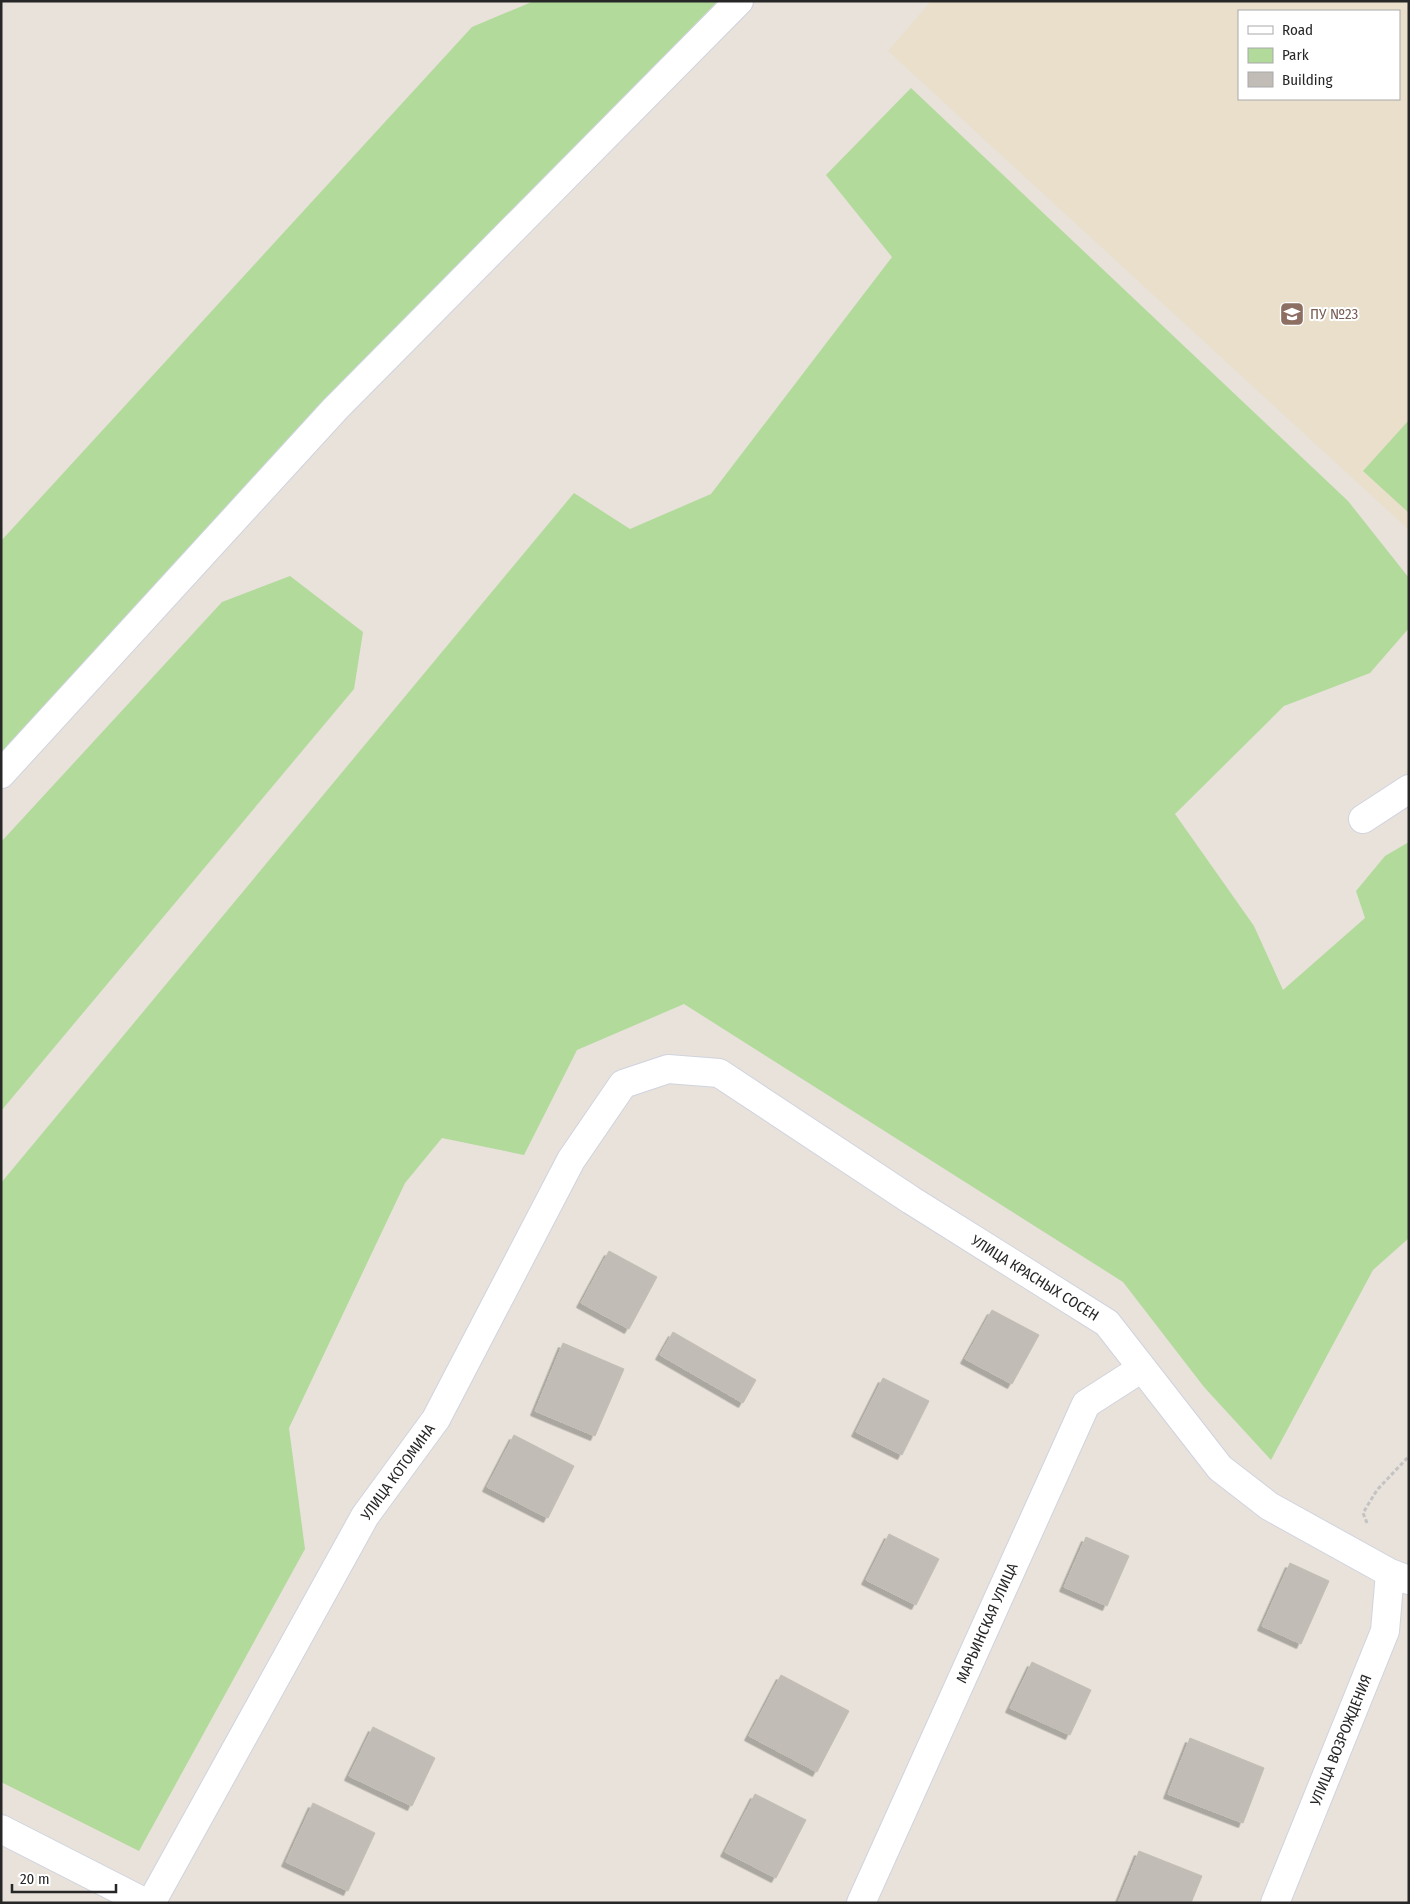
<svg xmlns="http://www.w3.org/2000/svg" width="1410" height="1904" viewBox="0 0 1410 1904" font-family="'Fira Sans Condensed',sans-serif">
<defs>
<filter id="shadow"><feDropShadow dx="-4.5" dy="4.5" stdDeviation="0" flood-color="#0004"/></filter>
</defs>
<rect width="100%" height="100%" fill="#e8e2da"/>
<!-- education -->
<path fill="#e9dfcb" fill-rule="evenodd" d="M931,1H1409V530L888,51ZM1239,11H1399V99H1239Z"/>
<!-- green -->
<path fill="#b1da9b" d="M534,1H718L329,398L1,755V541L472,27Z
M911,88L1348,501L1409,578V628L1370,673L1284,706L1175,814L1254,926L1283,990L1365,918L1356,891L1385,856L1409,842V1238L1373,1270L1271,1460L1204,1387L1123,1282L684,1004L577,1050L524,1155L442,1138L405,1183L289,1428L305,1549L139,1851L1,1782V1183L574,493L630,529L711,494L892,257L826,175Z
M1409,420V513L1363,471Z
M290,576L363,632L354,689L1,1111V842L222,602Z"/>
<!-- building -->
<path fill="#c1bcb6" stroke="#c3beb4" filter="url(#shadow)" d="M609,1251L657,1277L629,1329L581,1303Z
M992,1310L1039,1335L1012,1384L965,1359Z
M673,1332L756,1380L743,1403L660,1355Z
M563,1343L624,1369L595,1436L535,1411Z
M883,1378L929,1401L902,1455L856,1432Z
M514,1435L574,1466L548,1518L487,1487Z
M889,1534L939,1559L916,1605L866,1580Z
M1086,1537L1129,1556L1107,1606L1064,1587Z
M1290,1563L1329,1581L1301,1644L1262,1626Z
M1032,1662L1091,1690L1070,1735L1010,1708Z
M781,1675L849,1711L817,1772L749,1736Z
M373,1727L435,1758L412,1806L349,1776Z
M1190,1738L1264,1768L1243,1823L1168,1794Z
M755,1794L806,1820L776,1878L725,1852Z
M313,1803L375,1833L348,1891L286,1862Z
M1139,1851L1202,1876L1191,1903H1118Z"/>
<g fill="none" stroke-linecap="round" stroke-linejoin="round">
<defs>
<path id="minor" d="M1,774L335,409L739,1
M1363,819L1409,789
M1,1829L146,1903
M151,1903L365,1516L436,1419L571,1160L623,1084L668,1069L719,1073L911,1200L1107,1323L1220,1468L1269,1506L1390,1573L1409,1580
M861,1903L1086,1404L1142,1368
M1275,1903L1385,1631L1390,1573"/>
</defs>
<!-- minor casing -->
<use href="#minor" stroke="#d0d3df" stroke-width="30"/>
<!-- path -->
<path stroke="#c3c3c3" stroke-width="3" stroke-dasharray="4 2.5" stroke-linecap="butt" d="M1367,1523L1363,1513L1377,1490L1409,1456"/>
<!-- minor -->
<use href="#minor" stroke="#fff" stroke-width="28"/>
</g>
<!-- icons -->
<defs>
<symbol id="school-square" viewBox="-11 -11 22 22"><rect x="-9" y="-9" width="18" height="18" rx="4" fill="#8d6e63" stroke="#fff"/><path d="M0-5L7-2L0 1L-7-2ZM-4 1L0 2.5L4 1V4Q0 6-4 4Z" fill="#fff"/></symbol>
</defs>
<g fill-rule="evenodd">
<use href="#school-square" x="1278" y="300" width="28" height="28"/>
</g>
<g text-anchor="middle" stroke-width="4" stroke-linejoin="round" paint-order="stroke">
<!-- education labels -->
<g font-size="15" fill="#785e54" stroke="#fff" text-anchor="start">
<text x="1310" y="319">ПУ №23</text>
</g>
<!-- street labels -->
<g font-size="15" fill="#272727" stroke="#fff">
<text transform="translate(1035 1278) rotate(32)" y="5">УЛИЦА КРАСНЫХ СОСЕН</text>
<text transform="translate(398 1472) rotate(-54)" y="5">УЛИЦА КОТОМИНА</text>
<text transform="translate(987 1623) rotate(-66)" y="5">МАРЬИНСКАЯ УЛИЦА</text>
<text transform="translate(1341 1740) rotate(-68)" y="5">УЛИЦА ВОЗРОЖДЕНИЯ</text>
</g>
</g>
<!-- border -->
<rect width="1410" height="1904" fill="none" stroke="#272727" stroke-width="5"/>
<!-- legend -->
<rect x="1238" y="10" width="162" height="90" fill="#ffffff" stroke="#a9a9a9"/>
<rect x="1248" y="26" width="25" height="8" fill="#ffffff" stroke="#a9a9a9"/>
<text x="1282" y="35" font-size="15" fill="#272727">Road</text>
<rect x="1248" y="48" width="25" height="15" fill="#b1da9b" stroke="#a9a9a9"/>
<text x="1282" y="60" font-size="15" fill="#272727">Park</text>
<rect x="1248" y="72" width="25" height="15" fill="#c1bcb6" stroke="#a9a9a9"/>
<text x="1282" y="85" font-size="15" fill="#272727">Building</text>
<!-- scale -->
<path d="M12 1884v8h104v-8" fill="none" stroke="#272727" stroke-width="2.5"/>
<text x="20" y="1884" font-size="15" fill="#272727" stroke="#ffffff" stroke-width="4" paint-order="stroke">20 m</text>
</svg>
